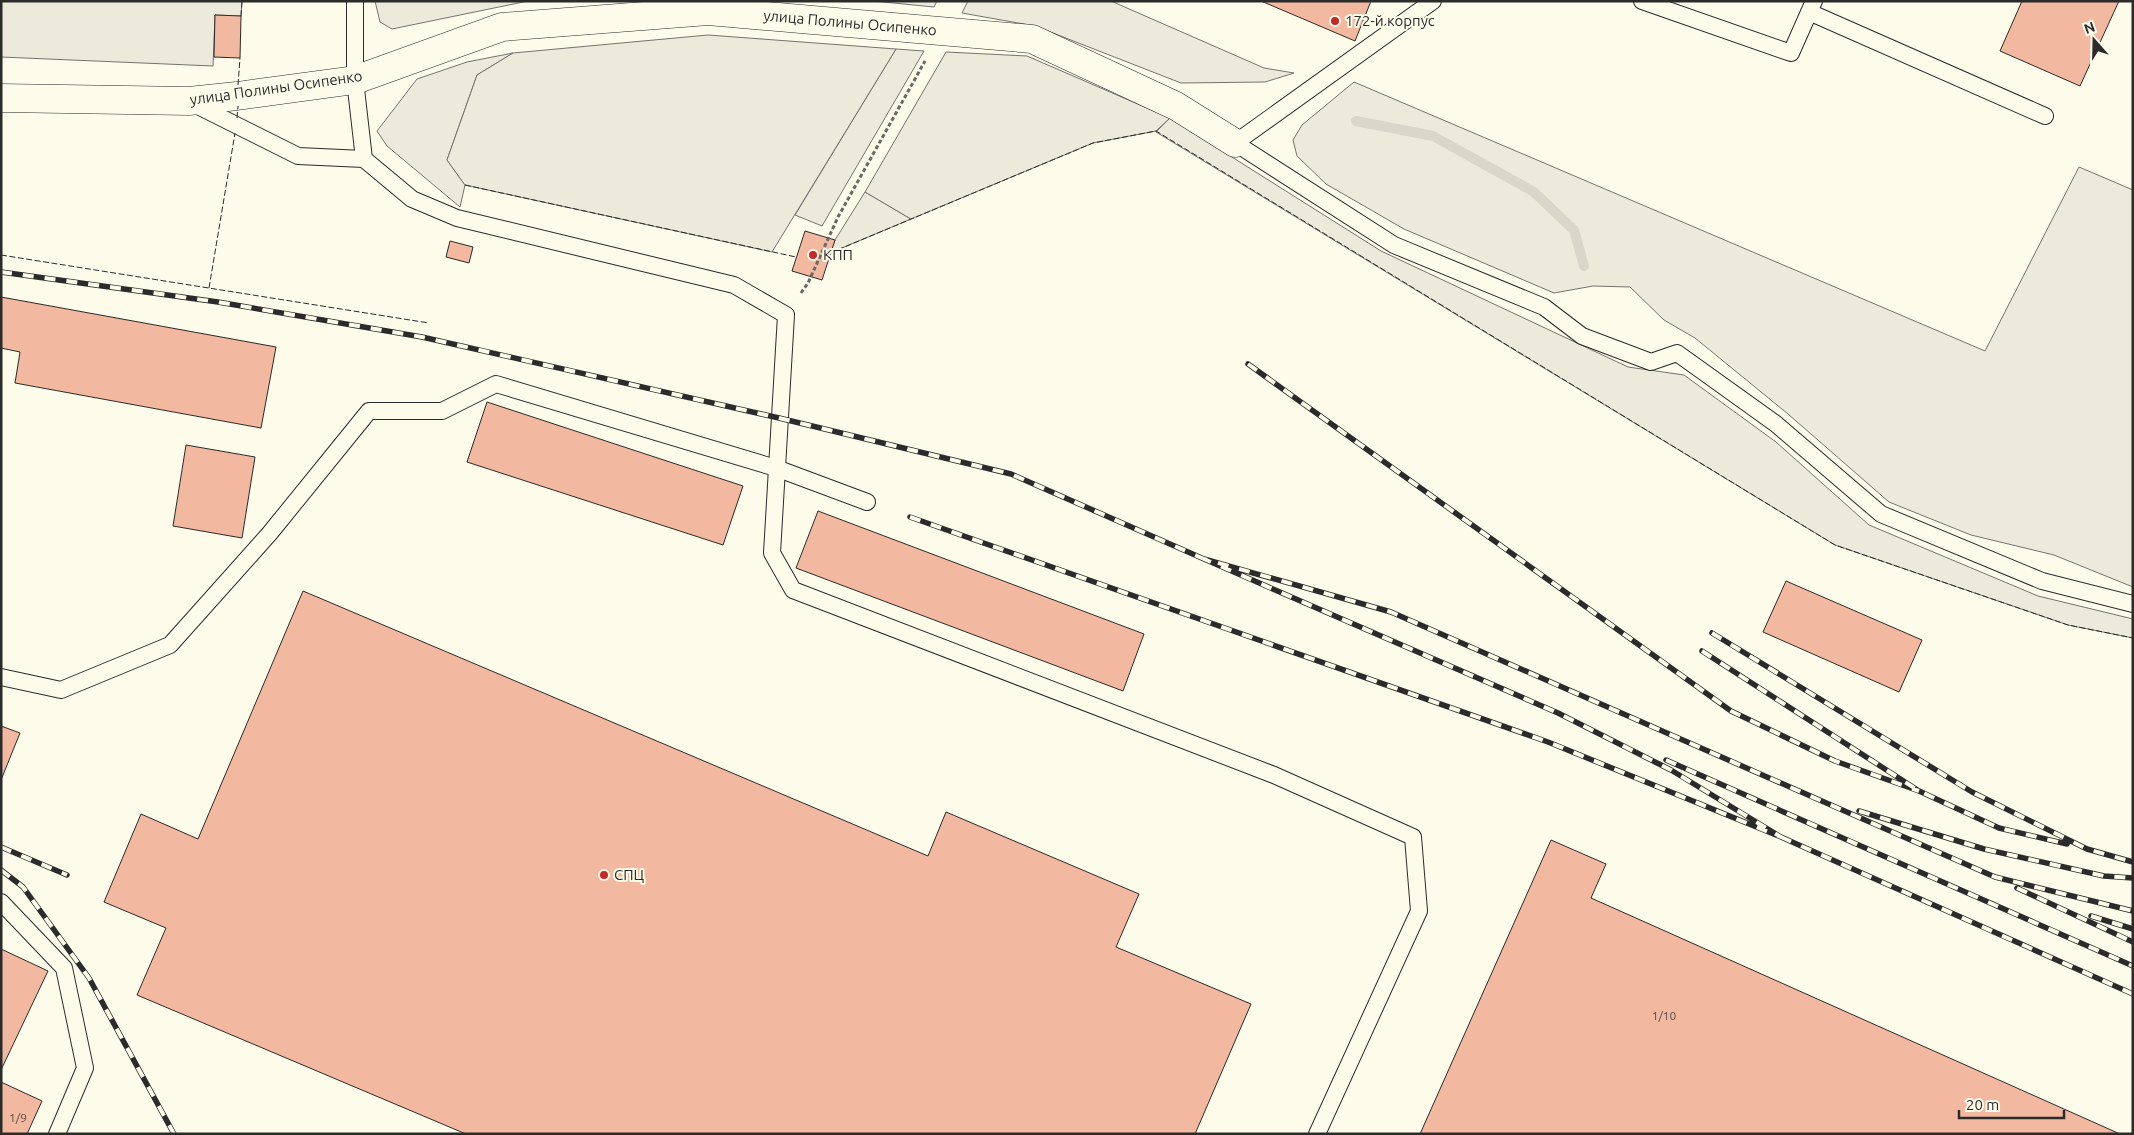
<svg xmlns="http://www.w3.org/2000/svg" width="2134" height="1135" viewBox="0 0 2134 1135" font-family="Ubuntu,sans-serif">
<rect width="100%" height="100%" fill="#fdfbea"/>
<!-- green -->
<path fill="#ecebdb" stroke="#74746e" d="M375,1H528L392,29L380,22Z
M873,1H937L934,7Z
M968,1H1111L1264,68L1294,73L1265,82L1181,83L1035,26L962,13Z
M896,49L924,51L822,226L795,215Z
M513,53L477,75L447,160L465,185L460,207L387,146L377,131L417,79L467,62Z
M1354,82L1985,351L2079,167L2133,190V587L2054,555L1971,535L1889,502L1788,414L1695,338L1664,320L1630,287L1593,286L1554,293L1404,229L1326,184L1297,156L1293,140L1302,125Z
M1170,118L1381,251L1628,367L1684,375L1776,442L1869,525L2038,596L2133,619V638L2068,625L1835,545L1156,132Z
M865,192L911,219L830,253L835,240Z"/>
<!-- parking -->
<path fill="#eceadb" stroke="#74746e" d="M1,1H242L241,16L215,15L213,66L1,57Z
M708,35L896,49L772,252L465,185L447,160L477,75L513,53Z
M946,52L1027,56L1170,118L1156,131L1093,143L911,219L865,192Z"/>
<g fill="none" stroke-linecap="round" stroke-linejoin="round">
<!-- stream -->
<path stroke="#d8d7c9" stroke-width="10" d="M1356,121L1433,136L1534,192L1574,230L1584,266"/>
</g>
<!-- building -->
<path fill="#f2b8a0" stroke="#2b2b2b" d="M1261,1H1371L1355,41Z
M2022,1H2119L2080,86L2000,51Z
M215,15L241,16L240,58L214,57Z
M805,231L835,240L822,280L792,271Z
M450,241L473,247L469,263L446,257Z
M1,297L276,347L261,428L15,383L20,352L1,348Z
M487,402L743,486L723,545L467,462Z
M186,445L255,457L242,538L173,526Z
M818,511L1144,634L1123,691L796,568Z
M1786,581L1922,640L1899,692L1763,632Z
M303,591L928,856L946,812L1139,894L1116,947L1251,1004L1195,1134H466L137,995L166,928L104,902L141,814L198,839Z
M1,726L20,733L1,780Z
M1551,840L1606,864L1591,898L2120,1134H1420Z
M1,949L48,971L1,1070Z
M1,1082L42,1101L27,1134H1Z"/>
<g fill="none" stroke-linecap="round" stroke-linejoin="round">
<defs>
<path id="lane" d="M355,1V80L364,159
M1433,1L1235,143L1394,245L1544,307L1582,336L1651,362L1677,353L1776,424L1881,514L2042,581L2133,604
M1642,1L1791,53L1814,1
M1809,12L2045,116
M192,103L298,156L364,159L412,199L457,218L734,285L786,315L772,553L793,590L1274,775L1413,837L1419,911L1317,1134
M1,677L61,690L170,645L270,533L369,411H442L496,384L776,468L867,502
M1,902L64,968L85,1068L57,1134"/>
<path id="street" d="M1,98L189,101L237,96L355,80L502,27L708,11L1032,39L1176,106L1235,143"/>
</defs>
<!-- lane casing -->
<use href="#lane" stroke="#2b2b2b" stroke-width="18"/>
<!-- street casing -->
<use href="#street" stroke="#2b2b2b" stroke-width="29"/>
<!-- path -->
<path stroke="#6a6964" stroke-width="3" stroke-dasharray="4 2.5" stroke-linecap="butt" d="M801,293L808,283L838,217L925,61"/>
<!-- lane -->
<use href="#lane" stroke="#fdfbea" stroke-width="16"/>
<!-- street -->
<use href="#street" stroke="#fdfbea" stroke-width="28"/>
<defs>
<path id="rail" d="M1,272L218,302L422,337L779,418L1011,474L1204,559
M1248,364L1731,711L1835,761L1919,791
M910,517L1548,742L1781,837L1671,770L1558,713L1204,559L1391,612L1995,877L2133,911
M1712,633L1972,792L2087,849L2133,862
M1702,651L1919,791L1999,828L2067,844
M1666,760L2133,966
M1859,811L1984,849L2104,876L2133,878
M1781,837L2133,994
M1,847L67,875
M1,870L23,887L89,978L174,1134
M2017,888L2133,942
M2091,916L2133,929"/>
</defs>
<!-- rail casing -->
<use href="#rail" stroke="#2b2b2b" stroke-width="5.5"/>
<!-- rail -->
<use href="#rail" stroke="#fdfbea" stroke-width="4" stroke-dasharray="11" stroke-linecap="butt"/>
<!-- fence -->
<path stroke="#2b2b2b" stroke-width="1" stroke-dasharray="6 2.5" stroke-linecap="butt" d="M241,16L242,1
M238,85L240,58
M237,118L238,106
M465,185L796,257
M830,253L1093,143L1156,131L1835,545L2068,625L2133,638
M1,255L429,323
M209,288L235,133"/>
</g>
<!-- markers -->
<g fill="#c62828" stroke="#fdfbea" stroke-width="2">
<circle cx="1335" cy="21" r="5"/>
<circle cx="813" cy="255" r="5"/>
<circle cx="604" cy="875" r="5"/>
</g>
<g text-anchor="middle" stroke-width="4" stroke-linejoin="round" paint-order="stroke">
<!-- number labels -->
<g font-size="12" fill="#5d4e48">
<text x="1664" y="1020">1/10</text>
<text x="18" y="1122">1/9</text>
</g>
<!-- poi labels -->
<g font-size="15" fill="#2b2b2b" stroke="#fdfbea" text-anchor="start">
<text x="1345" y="26">172-й корпус</text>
<text x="823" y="260">КПП</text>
<text x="614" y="880">СПЦ</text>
</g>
<!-- street labels -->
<g font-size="15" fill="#2b2b2b" stroke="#fdfbea">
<text transform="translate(850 23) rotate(5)" y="5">улица Полины Осипенко</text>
<text transform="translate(276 88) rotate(-8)" y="5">улица Полины Осипенко</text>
</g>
</g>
<!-- border -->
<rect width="2134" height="1135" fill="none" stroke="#2b2b2b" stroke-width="5"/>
<!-- north arrow -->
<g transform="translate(2094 40) rotate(340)" stroke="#fdfbea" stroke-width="4" paint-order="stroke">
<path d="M0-4L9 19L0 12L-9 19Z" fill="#2b2b2b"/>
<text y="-8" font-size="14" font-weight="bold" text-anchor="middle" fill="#2b2b2b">N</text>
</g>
<!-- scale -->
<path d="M1959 1110v8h105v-8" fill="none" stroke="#2b2b2b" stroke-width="2.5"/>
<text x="1966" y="1110" font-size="15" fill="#2b2b2b" stroke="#fdfbea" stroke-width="4" paint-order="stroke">20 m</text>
</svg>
